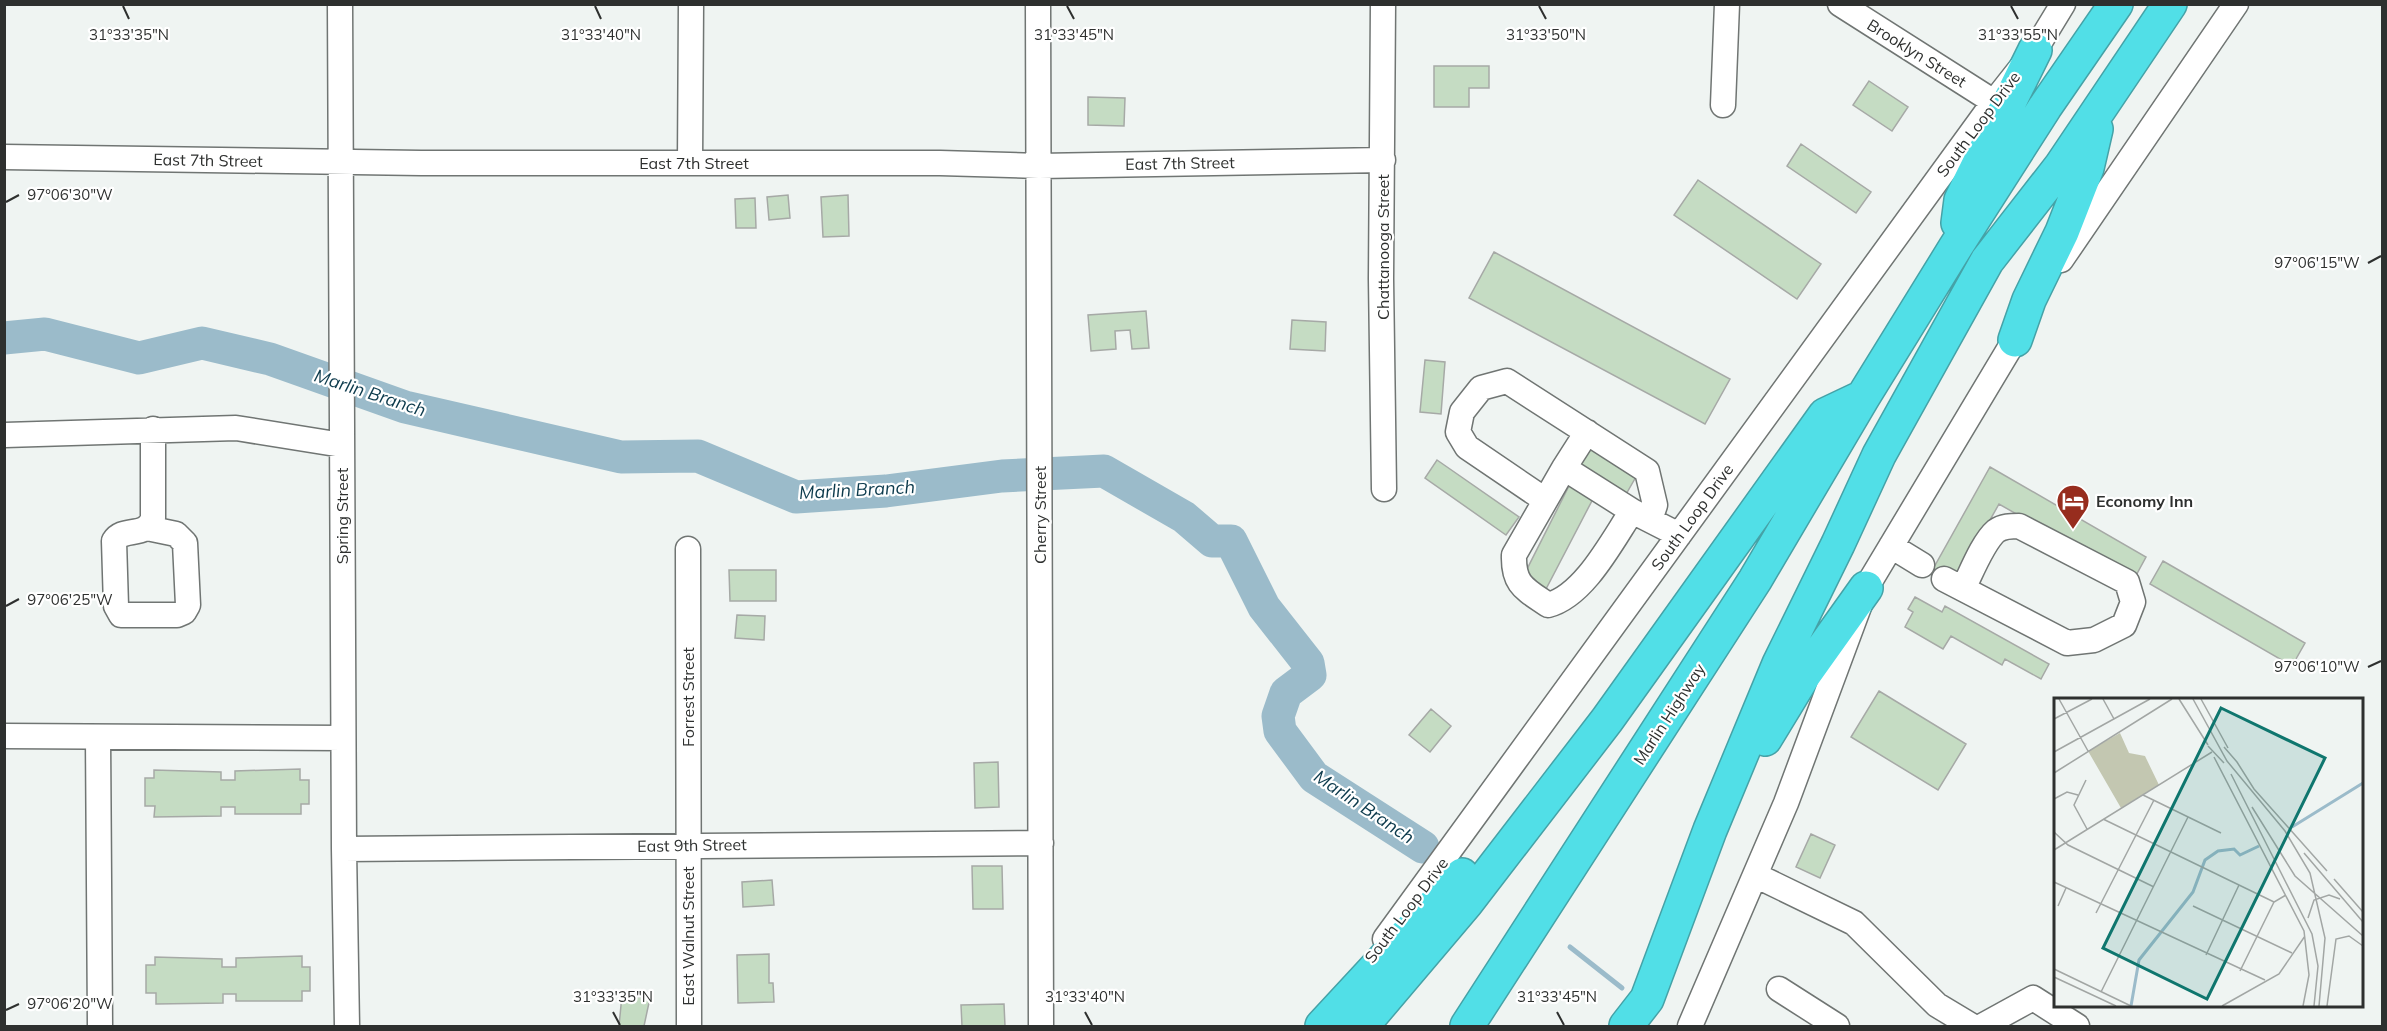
<svg xmlns="http://www.w3.org/2000/svg" width="2387" height="1031" viewBox="0 0 2387 1031" font-family="Mulish,sans-serif">
<rect width="100%" height="100%" fill="#eff4f2"/>
<g fill="none" stroke-linecap="round" stroke-linejoin="round">
<!-- stream -->
<path stroke="#9bbbca" stroke-width="5" d="M1570,947L1622,988"/>
<!-- river -->
<path stroke="#9bbbca" stroke-width="33" d="M4,338L45,334L139,358L202,343L270,359L405,407L621,457L698,456L796,497L886,491L1002,476L1104,471L1184,517L1212,541H1231L1264,607L1308,663L1310,675L1286,693L1278,716L1280,731L1314,777L1423,847"/>
</g>
<!-- building -->
<path fill="#c5dcc3" stroke="#a6a9a6" stroke-width="1.5" d="M1434,66H1489V88H1469V107H1434Z
M1869,81L1908,107L1892,131L1853,105Z
M1088,97L1125,98L1124,126L1088,125Z
M1801,144L1871,192L1856,213L1787,166Z
M1698,180L1821,264L1797,299L1674,215Z
M788,195L790,218L769,220L767,197Z
M848,195L849,236L823,237L821,197Z
M755,198L756,228H736L735,199Z
M1494,252L1730,379L1705,424L1469,298Z
M1146,311L1149,348L1132,349L1130,330L1115,331L1116,349L1091,351L1088,315Z
M1292,320L1326,322L1325,351L1290,349Z
M1425,360L1445,362L1441,414L1420,412Z
M1588,447L1637,475L1625,496L1576,468Z
M1437,460L1519,517L1506,535L1425,478Z
M1990,467L2146,557L2133,581L1999,504L1955,582L1933,569Z
M1571,482L1595,495L1546,589L1523,577Z
M2163,561L2305,643L2292,666L2150,584Z
M729,570H776V601H730Z
M1915,597L1942,612L1945,606L2049,664L2041,679L2005,659L2002,665L1951,636L1943,649L1905,627L1913,612L1908,609Z
M737,615L765,616L764,640L735,638Z
M1879,691L1966,744L1938,790L1851,737Z
M1431,709L1451,726L1430,752L1409,735Z
M998,762L999,807L975,808L974,763Z
M300,769V780H309V804H301V814H235V807H221V816L154,817L155,806H145V778H154V770L221,772V780H235V771Z
M1811,834L1835,845L1820,878L1796,867Z
M972,866H1002L1003,909H973Z
M772,880L774,905L743,907L742,882Z
M769,954V983H773L774,1002L738,1003L737,955Z
M302,956V967H310V991H302V1001H236V994H223V1003L156,1004V993H146V965H155V957L222,959V967H236V958Z
M622,995L650,998L644,1026H619Z
M1004,1004L1005,1026H962L961,1005Z"/>
<g fill="none" stroke-linecap="round" stroke-linejoin="round">
<defs>
<path id="minor" d="M340,4L344,849L347,1026
M1038,4L1041,1026
M1383,4L1381,279L1384,489
M1840,4L1994,102
M1723,105L1727,4
M4,157L421,163H940L1039,166L1383,160
M690,163L691,4
M2061,260L2236,4
M5,435L236,428L342,445
M1564,468L1587,432
M1545,500L1467,447L1458,432L1462,412L1481,388L1507,381L1647,471L1655,505L1650,520
M1632,511L1564,468L1514,555C1513,585 1525,589 1548,605C1584,596 1612,541 1632,511L1679,535
M147,528L176,534L185,543L188,605L184,612L177,615H121L116,606L114,541C123,526 146,539 153,518V429
M1891,546L1922,565
M688,549L689,1026
M1944,579L2067,643L2094,640L2124,625L2133,602L2127,582L2019,526C2011,526 2003,526 1996,531C1983,542 1971,573 1963,589
M4,736L343,738
M98,737L100,1026
M344,849L1041,843
M1755,875L1854,923L1937,1005L1972,1026
M1385,939L1994,102L2035,50L2063,4
M1779,989L1837,1026
M1690,1026L1786,803L1866,588L2023,326
M1982,1026L2033,998L2077,1026"/>
<path id="highway" d="M1958,223L1961,200L2035,50
M2015,340L2029,300L2062,232L2087,168L2096,129
M1765,739L1804,675L1866,588
M1322,1026L1462,875
M1362,1026L1467,902L1607,720L1825,415L1863,397
M1467,1026L1755,580L1863,397L1955,248L2045,107L2116,4
M1626,1026L1647,999L1710,830L1779,664L1838,544L1879,455L1987,261L2061,166L2170,4"/>
</defs>
<!-- minor casing -->
<use href="#minor" stroke="#707573" stroke-width="27"/>
<!-- highway casing -->
<use href="#highway" stroke="#45a2a7" stroke-width="36"/>
<!-- minor -->
<use href="#minor" stroke="#fff" stroke-width="24"/>
<!-- highway -->
<use href="#highway" stroke="#51dfe7" stroke-width="33"/>
</g>
<!-- ticks -->
<path fill="none" stroke="#2e302f" stroke-width="2" d="M123,6L129,19M595,6L601,19M1067,6L1074,19M1539,6L1546,19M2011,6L2018,19M6,202L19,195M2368,263L2381,256M6,606L19,599M2368,667L2381,661M6,1010L19,1004M613,1012L620,1025M1085,1012L1092,1025M1557,1012L1564,1025"/>
<!-- icons -->
<defs>
<symbol id="hotel-pin" viewBox="-11 -11 22 30"><path d="M0 17L-7.5 6A9.5 9.5 0 1 1 7.5 6Z" fill="#972d1e" stroke="#fff"/><path d="M-6-4.5h1.5V1H6V5H4.5V3h-9V5H-6ZM-4 0a1.8 1.8 0 1 1 3.6 0ZM.5 0V-2.5h3Q6-2.5 6 0Z" fill="#fff"/></symbol>
</defs>
<g fill-rule="evenodd">
<use href="#hotel-pin" x="2054" y="482" width="38" height="52"/>
</g>
<g text-anchor="middle" stroke-width="4.5" stroke-linejoin="round" paint-order="stroke">
<!-- street labels -->
<g font-size="16" fill="#2e302f" stroke="#fff">
<text transform="translate(1917 53) rotate(32)" y="6">Brooklyn Street</text>
<text transform="translate(1978 124) rotate(-53)" y="6">South Loop Drive</text>
<text transform="translate(208 160) rotate(1)" y="6">East 7th Street</text>
<text x="694" y="169">East 7th Street</text>
<text transform="translate(1180 163) rotate(-1)" y="6">East 7th Street</text>
<text transform="translate(1383 247) rotate(-90)" y="6">Chattanooga Street</text>
<text transform="translate(1040 515) rotate(-90)" y="6">Cherry Street</text>
<text transform="translate(342 516) rotate(-90)" y="6">Spring Street</text>
<text transform="translate(1692 517) rotate(-54)" y="6">South Loop Drive</text>
<text transform="translate(688 697) rotate(-90)" y="6">Forrest Street</text>
<text transform="translate(1669 714) rotate(-57)" y="6">Marlin Highway</text>
<text transform="translate(692 845) rotate(-1)" y="6">East 9th Street</text>
<text transform="translate(1406 910) rotate(-53)" y="6">South Loop Drive</text>
<text transform="translate(688 936) rotate(-90)" y="6">East Walnut Street</text>
</g>
<!-- poi labels -->
<g font-size="16" font-weight="bold" fill="#2e302f" stroke="#fff" text-anchor="start">
<text x="2096" y="507">Economy Inn</text>
</g>
<!-- water labels -->
<g font-size="18" font-style="italic" fill="#0c3a4c" stroke="#fff">
<text transform="translate(370 393) rotate(18)" y="6">Marlin Branch</text>
<text transform="translate(857 490) rotate(-3)" y="6">Marlin Branch</text>
<text transform="translate(1364 807) rotate(34)" y="6">Marlin Branch</text>
</g>
</g>
<!-- overview -->
<g transform="translate(2054 698)">
<rect width="309" height="309" fill="#eff4f2"/>
<path d="M66,35L75,55L91,58L105,87L67,110L34,53Z" fill="#c3c7b1"/>
<path fill="none" stroke="#9bbbca" stroke-width="3" d="M238,129L309,85M77,308L85,262L139,194L151,162L164,153L180,151L186,157L205,148"/>
<path fill="none" stroke="#a2a6a4" stroke-width="1.5" d="M5,1L34,53M49,1L60,21M125,1L154,47M139,1L173,63L231,133L256,175L271,240L265,308M147,1L174,50M0,21L38,1M154,48L170,65M170,49L183,64M0,54L96,1M160,59L250,233L255,277L249,308M183,64L200,91L273,173M0,75L118,1M177,76L258,236L264,268L260,308M32,82L20,107L33,131M89,97L167,135M0,101L13,94L24,97M198,109L241,178L309,238M49,121L220,204M0,134L14,147L100,189M0,152L158,54M250,155L309,224M280,181L309,214M0,184L211,282M4,208L12,190M139,208L238,255M42,215L100,102M254,220L260,202L275,197L286,201M152,257L185,187M0,271L77,308M186,273L220,204L232,197M0,279L62,308M47,294L134,119M168,308L225,276L251,238M273,308L282,241L295,238L309,248"/>
<path fill="#0f766e" fill-opacity="0.15" stroke="#0f766e" stroke-width="3" d="M167,10L271,60L153,301L49,250Z"/>
<rect width="309" height="309" fill="none" stroke="#2e302f" stroke-width="3"/>
</g>
<g font-size="15" text-anchor="middle" fill="#2e302f" stroke="#fff" stroke-width="4.5" stroke-linejoin="round" paint-order="stroke">
<text x="129" y="40">31°33'35"N</text>
<text x="601" y="40">31°33'40"N</text>
<text x="1074" y="40">31°33'45"N</text>
<text x="1546" y="40">31°33'50"N</text>
<text x="2018" y="40">31°33'55"N</text>
<text x="70" y="200">97°06'30"W</text>
<text x="2317" y="268">97°06'15"W</text>
<text x="70" y="605">97°06'25"W</text>
<text x="2317" y="672">97°06'10"W</text>
<text x="613" y="1002">31°33'35"N</text>
<text x="1085" y="1002">31°33'40"N</text>
<text x="1557" y="1002">31°33'45"N</text>
<text x="70" y="1009">97°06'20"W</text>
</g>
<!-- border -->
<rect width="2387" height="1031" fill="none" stroke="#2e302f" stroke-width="12"/>
</svg>
